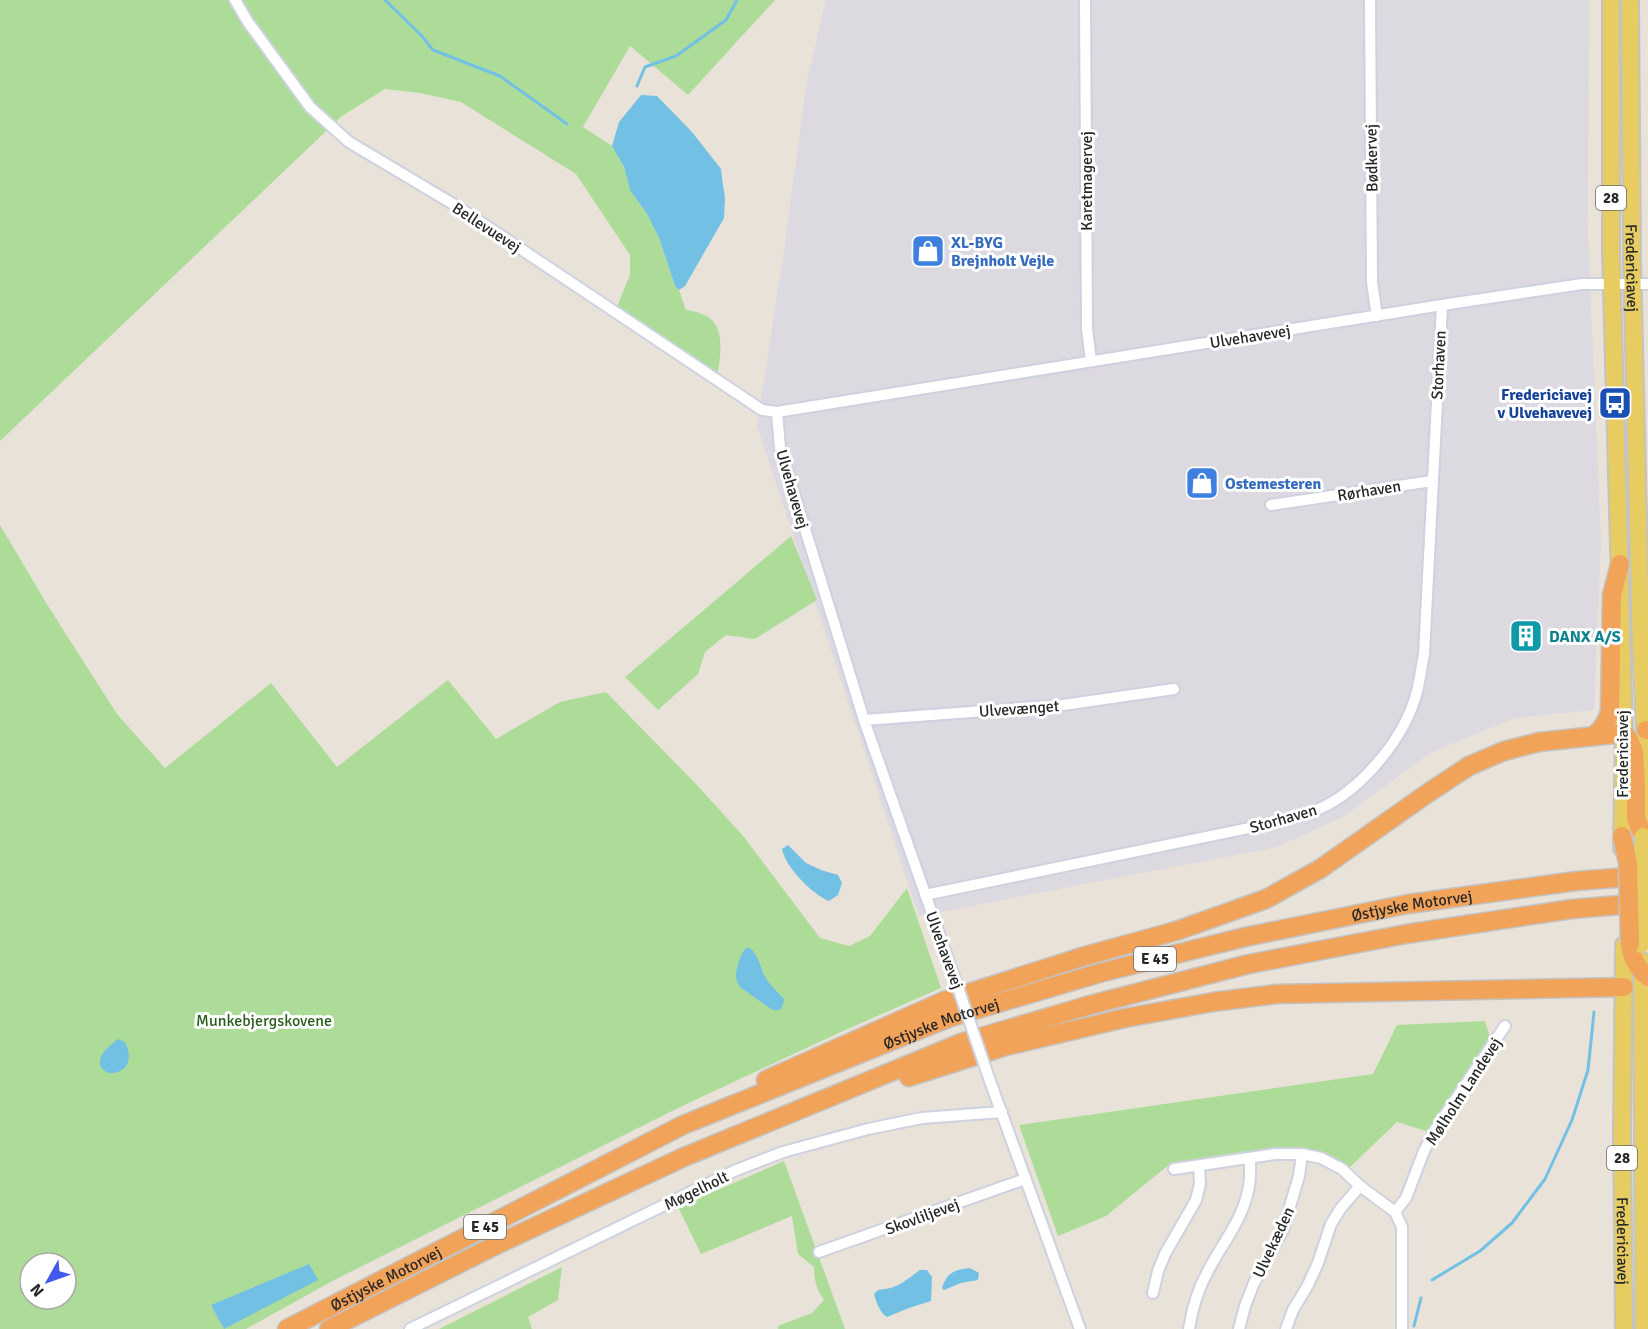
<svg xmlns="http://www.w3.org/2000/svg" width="1648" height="1329" viewBox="0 0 1648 1329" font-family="Signika,sans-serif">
<rect width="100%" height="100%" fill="#e9e2d9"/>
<!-- industrial -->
<path fill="#dcd9e1" d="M826,0H1589L1588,232L1601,542L1594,710L1515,718L1430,753L1343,817L1277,847L919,916L757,426L783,257L807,81Z"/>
<!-- green -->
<path fill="#acdc98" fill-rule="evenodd" d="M0,0H775L688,95L630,46L583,127L612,146L618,156L624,167L630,190L647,214L659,238L675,286L679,290L686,310C692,311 698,312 704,315C726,324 721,356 717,375L616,309L630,275V255L576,174L461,102L420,93L385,89L342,116L0,441Z
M0,525L48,606L117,714L165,768L271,683L337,767L448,680L496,739L560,702L606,692L695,783L744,837L820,938L849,946L870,936L907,888L941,988L843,1031L678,1108L336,1279L246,1329H0ZM30,1263H66V1299H30Z
M791,536L817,600L755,639L726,635L705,652L698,674L658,710L625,677Z
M1485,1021L1490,1037L1462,1109L1426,1131L1397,1122L1349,1168L1320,1152L1276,1149L1171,1163L1106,1216L1058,1236L1019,1125L1373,1074L1397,1025Z
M784,1161L845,1329H778V1326L812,1313L824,1300C816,1288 814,1280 814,1267L798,1254L792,1216L701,1254L678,1207Z
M562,1267L558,1300L528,1317L532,1329H439Z"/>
<!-- water -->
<path fill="#72c1e5" d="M641,95L657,96L692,132L721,169L722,178L725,198L724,218L685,286L679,290L675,286L659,238L647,214L630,190L624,167L612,146L619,122Z
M788,845L806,863L821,870L838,875L842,883L838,895L829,901C812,894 786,868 782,849Z
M746,948H750C758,955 760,965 764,975C769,984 777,992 784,999C783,1007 781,1013 771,1009L740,987C738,983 736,981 736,977C736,969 740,954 746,948Z
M118,1039L125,1042C142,1076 98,1082 100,1061C100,1053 112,1044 118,1039Z
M309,1264L318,1280L224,1329L211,1305Z
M970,1268L979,1273L978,1280L961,1283L944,1290L942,1288C947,1272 954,1270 970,1268Z
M920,1270H927L932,1277L931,1301L909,1308L887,1317C880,1313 876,1302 874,1294L878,1290C899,1288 903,1282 920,1270Z"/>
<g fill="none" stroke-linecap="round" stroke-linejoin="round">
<!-- stream -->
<path stroke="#72c1e5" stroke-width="3" d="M385,0L421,35L433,50L500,76L567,124
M637,86L645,67L676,56L726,20L737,0
M1432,1280L1480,1251L1512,1223L1545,1179L1572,1120L1588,1070L1594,1012
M1414,1326L1421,1298"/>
<defs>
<path id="street" d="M235,0L248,22L310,107L349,142L458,207L762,410L777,412L1442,305L1582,284H1648
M1085,0L1087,329L1091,361
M1370,0L1372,282L1377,316
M777,412L780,448L831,613L864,720L954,976
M1271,505L1432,481
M864,720L1063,705L1174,689
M925,895L1278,822C1290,818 1303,816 1314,811C1358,794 1403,741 1416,695C1420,682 1421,668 1424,654L1442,305
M990,1081L1080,1329
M1174,1169L1275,1154H1302L1321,1158L1342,1169L1360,1186L1395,1212L1402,1227V1329
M1395,1212L1406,1198L1424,1151L1435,1130L1505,1026
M819,1252L1025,1179
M1153,1293L1158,1271L1165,1254L1196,1200L1200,1184L1199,1166
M410,1329L734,1171L783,1152L868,1129L922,1118L1002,1112
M1189,1329C1192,1309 1198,1289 1208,1271C1221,1245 1242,1221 1248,1191C1251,1180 1250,1170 1250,1158
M1239,1329L1245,1306L1254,1283L1283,1230L1299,1176L1302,1154
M1286,1329L1293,1310L1308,1285L1318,1263L1331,1224L1341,1208L1360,1186"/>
<g id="primary">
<path d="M1611,0V252L1624,733L1622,848"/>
<path id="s1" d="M1630,0L1632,260L1641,646L1646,748L1647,795L1643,835"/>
<path id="s2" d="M1624,945L1622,1135L1624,1329"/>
<path d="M1642,961L1644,1329"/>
</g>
<g id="highway">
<path d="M1646,730H1648"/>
<path d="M1594,736C1603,728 1607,722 1610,711L1612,595L1620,564"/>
<path d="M1630,944C1631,956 1638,970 1648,977"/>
<path d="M909,1077L1006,1046L1125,1018L1213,1002L1277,994L1624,987"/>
<path d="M766,1080L944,1001L1085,956L1176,931L1266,899L1320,869L1428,793L1469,766L1504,751L1539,742L1624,733L1629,740L1634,752L1636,784V818L1643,836"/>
<path id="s3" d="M287,1329L683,1125L951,1017L1103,972L1245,937L1408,904L1576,881L1642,876"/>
<path d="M329,1329L496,1245L684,1157L961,1043L1090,1005L1249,964L1406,934L1572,909L1643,903"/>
</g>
</defs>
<!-- street casing -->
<use href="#street" stroke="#ced1df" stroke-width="14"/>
<!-- primary casing -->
<use href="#primary" stroke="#c3c3c3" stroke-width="20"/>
<!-- highway casing -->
<use href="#highway" stroke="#c3c3c3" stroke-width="21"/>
<!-- street -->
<use href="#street" stroke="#fff" stroke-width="10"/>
<!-- primary -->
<use href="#primary" stroke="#e6cc61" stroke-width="16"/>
<!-- highway -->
<use href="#highway" stroke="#f2a35a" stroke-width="18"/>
<defs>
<path id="street-bridge" d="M954,976L990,1081"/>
<path id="primary-bridge" d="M1641,945L1643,836"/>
<path id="highway-bridge" d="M1622,836L1628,863L1630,944"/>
</defs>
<!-- street-bridge casing -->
<use href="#street-bridge" stroke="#ced1df" stroke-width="14" stroke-linecap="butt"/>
<!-- primary-bridge casing -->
<use href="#primary-bridge" stroke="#c3c3c3" stroke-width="20" stroke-linecap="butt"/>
<!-- highway-bridge casing -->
<use href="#highway-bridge" stroke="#c3c3c3" stroke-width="21" stroke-linecap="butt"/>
<!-- street-bridge -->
<use href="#street-bridge" stroke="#fff" stroke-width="10"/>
<!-- primary-bridge -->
<use href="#primary-bridge" stroke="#e6cc61" stroke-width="16"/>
<!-- highway-bridge -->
<use href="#highway-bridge" stroke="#f2a35a" stroke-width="18"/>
</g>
<!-- icons -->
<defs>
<symbol id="shop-square" viewBox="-11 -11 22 22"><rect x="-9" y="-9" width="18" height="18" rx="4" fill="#3f7fe0" stroke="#fff"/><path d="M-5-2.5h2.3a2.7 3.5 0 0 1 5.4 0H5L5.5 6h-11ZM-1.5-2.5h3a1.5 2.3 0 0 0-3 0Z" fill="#fff"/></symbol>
<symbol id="bus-square" viewBox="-11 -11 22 22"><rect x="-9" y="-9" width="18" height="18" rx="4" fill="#1a4fb4" stroke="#fff"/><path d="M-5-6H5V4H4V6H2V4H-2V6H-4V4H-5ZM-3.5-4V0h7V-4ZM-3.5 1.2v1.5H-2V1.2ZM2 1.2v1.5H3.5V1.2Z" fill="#fff"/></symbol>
<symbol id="building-square" viewBox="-11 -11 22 22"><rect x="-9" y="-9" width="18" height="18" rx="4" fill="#0f9aa8" stroke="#fff"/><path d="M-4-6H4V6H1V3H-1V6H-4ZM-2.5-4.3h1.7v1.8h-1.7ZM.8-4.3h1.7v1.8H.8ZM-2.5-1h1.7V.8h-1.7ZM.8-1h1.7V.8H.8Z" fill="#fff"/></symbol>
</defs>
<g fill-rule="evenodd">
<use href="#shop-square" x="909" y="232" width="38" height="38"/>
<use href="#bus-square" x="1596" y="384" width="38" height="38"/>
<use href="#shop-square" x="1183" y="464" width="38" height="38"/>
<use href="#building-square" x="1507" y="617" width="38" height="38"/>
</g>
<g text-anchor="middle" stroke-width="6" stroke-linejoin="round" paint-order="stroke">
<!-- shield labels -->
<g fill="#fff" stroke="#686868" stroke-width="1.5">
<rect x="1596" y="186" width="30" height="24" rx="4.5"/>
<rect x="1134" y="947" width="42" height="24" rx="4.5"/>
<rect x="1607" y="1146" width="30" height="24" rx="4.5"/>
<rect x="464" y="1215" width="42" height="24" rx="4.5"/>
</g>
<g font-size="15" font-weight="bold" fill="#272727">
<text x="1611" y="203">28</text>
<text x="1155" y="964">E 45</text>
<text x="1622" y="1163">28</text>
<text x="485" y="1232">E 45</text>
</g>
<!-- street labels -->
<g font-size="16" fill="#272727" stroke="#fff">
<text transform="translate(1371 158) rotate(-91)" y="6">Bødkervej</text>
<text transform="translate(1086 181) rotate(-90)" y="6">Karetmagervej</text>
<text transform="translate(487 227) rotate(33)" y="6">Bellevuevej</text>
<text dy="6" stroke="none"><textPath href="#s1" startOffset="268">Fredericiavej</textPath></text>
<text transform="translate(1250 336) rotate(-9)" y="6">Ulvehavevej</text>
<text transform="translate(1438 365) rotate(-87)" y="6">Storhaven</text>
<text transform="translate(793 489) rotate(74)" y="6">Ulvehavevej</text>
<text transform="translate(1369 490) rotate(-9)" y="6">Rørhaven</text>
<text transform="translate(1019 708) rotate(-4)" y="6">Ulvevænget</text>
<text transform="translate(1622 754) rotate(-90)" y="6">Fredericiavej</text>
<text transform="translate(1283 818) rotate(-16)" y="6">Storhaven</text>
<text dy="6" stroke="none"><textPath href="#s3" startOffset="1209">Østjyske Motorvej</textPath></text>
<text transform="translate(945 950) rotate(70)" y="6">Ulvehavevej</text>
<text dy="6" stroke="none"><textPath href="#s3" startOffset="723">Østjyske Motorvej</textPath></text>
<text transform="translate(1463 1091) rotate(-57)" y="6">Mølholm Landevej</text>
<text transform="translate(696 1190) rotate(-26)" y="6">Møgelholt</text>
<text transform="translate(922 1216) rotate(-20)" y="6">Skovliljevej</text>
<text dy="6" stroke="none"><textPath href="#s2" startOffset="296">Fredericiavej</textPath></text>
<text transform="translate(1273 1242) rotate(-65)" y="6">Ulvekæden</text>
<text dy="6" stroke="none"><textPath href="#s3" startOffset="111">Østjyske Motorvej</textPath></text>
</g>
<!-- shop labels -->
<g font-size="16" font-weight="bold" fill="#366cbe" stroke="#fff" text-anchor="start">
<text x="951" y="248">XL-BYG<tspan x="951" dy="18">Brejnholt Vejle</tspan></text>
<text x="1225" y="489">Ostemesteren</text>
</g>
<!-- transit labels -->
<g font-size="16" font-weight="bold" fill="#164399" stroke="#fff" text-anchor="end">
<text x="1592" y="400">Fredericiavej<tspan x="1592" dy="18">v Ulvehavevej</tspan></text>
</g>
<!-- culture labels -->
<g font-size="16" font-weight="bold" fill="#0d838f" stroke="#fff" text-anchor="start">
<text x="1549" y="642">DANX A/S</text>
</g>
<!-- park labels -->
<g font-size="16" fill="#285d1d" stroke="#fff">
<text x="264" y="1026">Munkebjergskovene</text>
</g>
</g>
<!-- north arrow -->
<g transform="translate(48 1281) rotate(230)"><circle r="28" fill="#ffffff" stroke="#a9a9a9" stroke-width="1.5"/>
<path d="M0-4.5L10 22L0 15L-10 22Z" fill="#425aec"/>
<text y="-9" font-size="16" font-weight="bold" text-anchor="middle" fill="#272727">N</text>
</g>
</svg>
